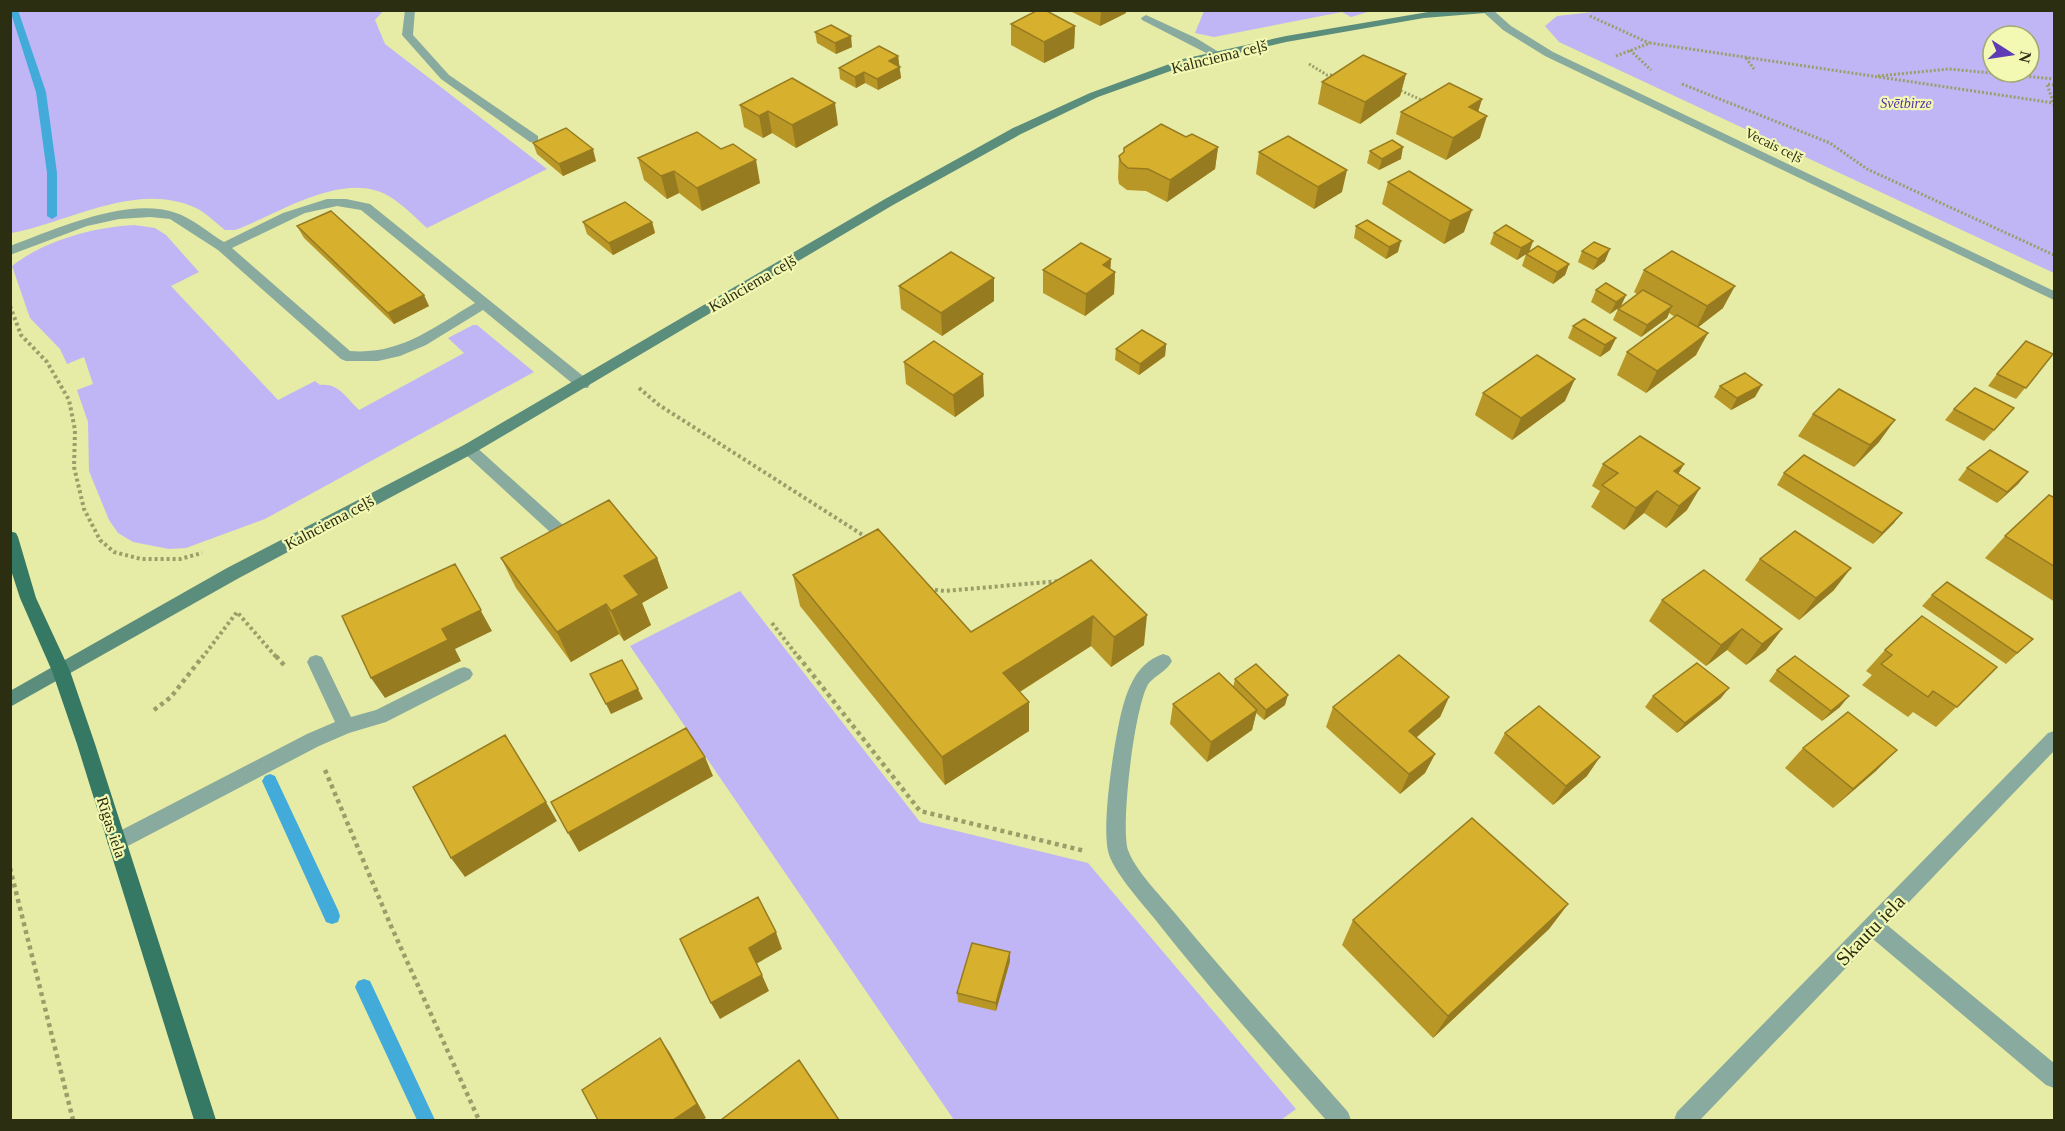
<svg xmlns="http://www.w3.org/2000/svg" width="2065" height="1131" viewBox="0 0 2065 1131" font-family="Georgia,serif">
<rect width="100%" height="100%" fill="#e6eba5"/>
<!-- green -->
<path fill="#c0b6f6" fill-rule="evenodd" d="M11,10L383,11L375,20L385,44L547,169L427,228C416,218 404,206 392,198C346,167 279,214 235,230H225C216,223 206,213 196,208C137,180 68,223 11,233Z
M1204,11V10L1371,11L1351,17L1342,12L1214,37L1195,33Z
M1602,11H2054V273L1559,42L1545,26L1557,16ZM1993,36H2029V72H1993Z
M134,225L155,228L166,235L199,272L171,286L278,400L315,381L320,385C339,383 346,398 359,410L464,353L448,338L473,325H477L534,372L265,519L186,548L169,549L133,542L118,533L109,520L89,471L88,422L77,390L93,384L84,357L67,364L60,349L30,318L12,266C44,241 93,227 134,225Z
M740,591L920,822L1088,863L1296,1109L1281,1120H954L630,646Z"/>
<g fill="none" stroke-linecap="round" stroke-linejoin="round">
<!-- stream -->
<path fill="#43abd9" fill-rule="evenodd" d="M10,10H18L46,92L57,173V216L52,219L47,216V173L36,92Z
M270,774L275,776L338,910L340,916L338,922L332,924L326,922L262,781L265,776Z
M364,979L370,981L435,1120H417L355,987L358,981Z"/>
<!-- path-far2 -->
<path stroke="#9a9e69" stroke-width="3" stroke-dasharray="2 2" stroke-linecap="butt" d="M1590,16L1649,43
M1630,50L1651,70
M1616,56L1650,43L2054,103
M1746,58L1754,69
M1309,64L1327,75H1334
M1878,76L1949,69L2054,79
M1682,84L1830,143L1867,169L2054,255
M2054,85L2047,84L2054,105
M1397,89L1426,102"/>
<!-- path-far1 -->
<path stroke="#9a9e69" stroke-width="4" stroke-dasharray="3 3" stroke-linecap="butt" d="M10,306L21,335L47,362L69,400L75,430L74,467L84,509L100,540L114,552L141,559H180L202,553
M639,388L659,405L869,539
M929,589L945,591L1059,581
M772,623L799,658
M202,658L237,612L277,658"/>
<!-- path -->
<path stroke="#9a9e69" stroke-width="4.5" stroke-dasharray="4 4" stroke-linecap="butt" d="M276,656L284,665
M798,656L920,811L1085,851
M154,710L171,697L203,656
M325,770L391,926L479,1120
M10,868L73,1120"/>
<!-- service -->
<path fill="#89aa9e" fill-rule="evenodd" d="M405,10H415L413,35L449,75L538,136V142H530L441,79L402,35Z
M1146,15L1196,38L1222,54L1220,56H1212L1142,20L1141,18Z
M327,199H346L370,204L588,380L590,384L588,388H578L483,310L426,345L400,356L378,361H346L341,359L218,250L170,219L150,217L119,219L87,226L10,255V246C56,229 128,196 176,213C192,218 209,233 224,242L283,213ZM337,206L361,210L475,303C432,328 401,355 350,351L232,248L305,213Z
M469,443L474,445L574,535L576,539L574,543L568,545L562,543L464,453L461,449L464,445Z
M1163,654L1169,656L1172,661C1167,671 1156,675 1149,683C1135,702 1120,827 1128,850C1135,870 1160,895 1174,912C1230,980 1290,1046 1348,1112L1351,1120H1326C1268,1054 1209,988 1154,918C1141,902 1112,870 1108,851C1102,823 1113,752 1119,723C1125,696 1133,664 1163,654Z
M316,655L322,657L351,717L376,710L458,669L464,667L470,669L473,674L470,679L386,722L349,733L319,746L124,848L117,851L110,848L107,842L110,836L307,734L335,722L307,662L310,657Z
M1874,917L1881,920L2054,1063V1088L2046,1085L1867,934L1864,927L1867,920Z"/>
<!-- minor -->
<path fill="#89aa9e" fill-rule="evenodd" d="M1481,10H1493L1511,26L1553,52L2054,291V300L1545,56L1503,30Z
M2054,731V751L1700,1120H1674L1677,1112L2048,733Z"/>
<!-- secondary -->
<path fill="#5a8d7c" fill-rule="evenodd" d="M1440,10H1490L1485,13L1424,18L1286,42L1190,64L1098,97L1021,134L893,205L474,453L239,578L10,707V691L227,568L464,445L885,199L1013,128L1090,93L1183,59L1286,36Z"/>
<!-- primary -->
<path fill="#357864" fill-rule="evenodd" d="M10,531L16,533L18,537L36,598L70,671L95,744L216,1120H194L77,744L52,671L20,598L10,567Z"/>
</g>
<!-- wall -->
<path fill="#b99727" d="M1068,10H1126V13L1100,26Z
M1011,24L1075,26L1074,48L1044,63L1011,45Z
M815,32L852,47L836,54L817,43Z
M898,56L901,78L878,90L865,83L856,88L840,79L839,68Z
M1406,74L1400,96L1360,124L1318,104L1322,82Z
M1482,99L1478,112L1480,138L1446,160L1396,134L1401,112Z
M740,105L838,125L796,148L772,133L763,138L744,127Z
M1186,137L1218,147L1215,169L1167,202L1146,191L1127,190L1119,184L1118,178L1119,156Z
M533,143L596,161L563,176L537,154Z
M1370,151L1401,159L1379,170L1367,163Z
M1259,152L1342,192L1314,209L1256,174Z
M638,158L760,183L702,211L679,193L667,199L644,180Z
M1409,171L1464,232L1444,244L1382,204L1388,182Z
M583,222H652L655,233L613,255L587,234Z
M297,226L429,306L394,324L304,238Z
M1356,226L1398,252L1386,259L1354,238Z
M1494,233L1533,241L1529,252L1517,260L1490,244Z
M1582,251L1605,261L1593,270L1578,262Z
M1526,254L1569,264L1565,275L1553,284L1522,266Z
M1111,259L1110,269L1115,272L1114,294L1085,316L1043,293V270Z
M1644,270L1723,308L1698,327L1696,355L1646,393L1617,375L1627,352L1675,317L1669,313L1667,318L1641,337L1613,320L1618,309L1637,294L1634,292Z
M994,278V301L942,336L901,309L899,286Z
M1596,290L1626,295L1621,306L1610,314L1591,302Z
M1573,326L1616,338L1610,350L1600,357L1568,338Z
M1166,344L1165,356L1139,375L1115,360L1116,349Z
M2053,354L2016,399L1988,386L1997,374Z
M904,362L984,396L955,417L906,384Z
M1720,386L1755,397L1731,410L1714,397Z
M1483,393L1565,401L1512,440L1475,415Z
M1954,409L2004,420L1984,441L1945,420Z
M1813,414L1879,442L1854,467L1798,436Z
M1603,464H1684L1678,474L1687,510L1666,528L1644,513L1624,530L1591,507L1600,491L1592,486Z
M1967,468L2028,472L2018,484L1997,503L1958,480Z
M1784,473L1902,513L1893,524L1873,544L1777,485Z
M2055,498V602L1985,558L2005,536Z
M501,558H657L668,588L642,603L651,625L624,641L619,634L571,662L516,588Z
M1760,559L1834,590L1799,620L1745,580Z
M1091,560L1144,645L1111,667L1091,646L1020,692L1029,731L945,785L800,606L793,575L971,632Z
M1932,595L2033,639L2006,664L1922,606Z
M1662,600L1782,629L1766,650L1746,665L1727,650L1706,666L1649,621Z
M1885,650L1997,667L1936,727L1913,712L1908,717L1862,685L1872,675L1866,671Z
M1777,670L1840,707L1822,721L1769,681Z
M1235,679L1285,705L1264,720L1256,713L1252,730L1207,762L1170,724L1173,704L1233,687Z
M1653,696L1721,698L1677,733L1645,707Z
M1449,697L1440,717L1416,738L1435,754L1425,773L1400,794L1326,727L1333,707Z
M1505,733L1587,776L1553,805L1494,753Z
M1803,748L1877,770L1833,808L1785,768Z
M1568,904L1549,929L1433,1038L1342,945L1353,920Z
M1010,961L996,1011L958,1002L957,993Z"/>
<!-- shaded-wall -->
<path fill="#967b20" d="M1101,10H1126V13L1100,26Z
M1075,26L1074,48L1044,63V42Z
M851,36L852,47L836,54L835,43Z
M898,56L901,78L878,90L877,79L889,61Z
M864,72L865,83L856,88L855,77Z
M1406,74L1400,96L1360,124L1365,102Z
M1482,99L1475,121L1469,107Z
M835,103L838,125L796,148L792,125Z
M768,111L772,133L763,138L759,116Z
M1487,116L1480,138L1446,160L1453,138Z
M1218,147L1215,169L1167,202L1170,180Z
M1403,147L1401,159L1379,170L1382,159Z
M593,149L596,161L563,176L559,164Z
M756,160L760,183L702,211L697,188Z
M1347,170L1342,192L1314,209L1318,187Z
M674,171L679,193L667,199L661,176Z
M1472,210L1464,232L1444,244L1450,221Z
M652,222L655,233L613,255L609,243Z
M1401,241L1398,252L1386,259L1389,247Z
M1533,241L1529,252L1517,260L1521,248Z
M1610,249L1605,261L1593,270L1598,259Z
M1111,259L1110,276L1115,272L1114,294L1085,316L1086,294L1103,265Z
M1569,264L1565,275L1553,284L1557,272Z
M994,278V301L942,336L941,313Z
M1735,286L1723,308L1696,329L1707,306Z
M424,295L429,306L394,324L388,313Z
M1626,295L1621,306L1610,314L1616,302Z
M1672,306L1667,318L1641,337L1647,325Z
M1708,333L1696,355L1646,393L1657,371Z
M1616,338L1610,350L1600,357L1605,345Z
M1166,344L1165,356L1139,375L1140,364Z
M983,374L984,396L955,417L953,395Z
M1575,379L1565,401L1512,440L1521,418Z
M1762,385L1755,397L1731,410L1737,398Z
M1895,420L1879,442L1854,467L1870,445Z
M1684,464L1671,486L1674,471Z
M2028,472L2018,484L1997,503L2007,492Z
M1700,488L1687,510L1666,528L1679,506Z
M1657,491L1644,513L1624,530L1636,508Z
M1902,513L1893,524L1873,544L1882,533Z
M657,558L668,588L642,603L651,625L624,641L611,611L624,576Z
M455,564L492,631L455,649L461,661L385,698L371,678L442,629Z
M1851,568L1834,590L1799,620L1816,598Z
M606,604L619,634L571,662L557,632Z
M1147,615L1144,645L1111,667L1114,637Z
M1093,616L1091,646L1003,702V673Z
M1742,629L1727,650L1706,666L1721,645Z
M1782,629L1766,650L1746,665L1762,644Z
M1729,688L1721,698L1677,733L1685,723Z
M638,689L643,699L611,714L606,704Z
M1288,695L1285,705L1264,720L1266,710Z
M1849,696L1840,707L1822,721L1831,711Z
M1449,697L1440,717L1400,751L1409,731Z
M1029,702V731L945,785L942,757Z
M1257,710L1252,730L1207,762L1211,742Z
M1897,750L1877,770L1833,808L1853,789Z
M1435,754L1425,773L1400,794L1409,774Z
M705,757L713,776L579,852L568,833Z
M1600,757L1587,776L1553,805L1566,786Z
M546,802L557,821L465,877L451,858Z
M1568,904L1549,929L1433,1038L1448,1016Z
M776,932L782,949L756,964L749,948Z
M1010,952V961L996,1011V1003Z
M762,975L769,991L720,1019L711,1003Z
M660,1038L670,1053L706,1118L702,1120H673Z"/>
<!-- building -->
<path fill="#d7b02d" stroke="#967b20" stroke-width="1.5" d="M1038,10H1045L1075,26L1044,42L1011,24Z
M831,25L851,36L835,43L815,32Z
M879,46L898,56L889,61L900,67L877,79L864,72L855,77L839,68Z
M1363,55L1406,74L1365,102L1322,82Z
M792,78L835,103L792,125L768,111L759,116L740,105Z
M1449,83L1482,99L1469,107L1487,116L1453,138L1401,112Z
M1161,124L1186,137L1192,134L1218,147L1170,180L1148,169L1128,168L1121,162L1119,156L1124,152V148Z
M566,128L593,149L559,164L533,143Z
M697,132L721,149L733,144L756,160L697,188L674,171L661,176L638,158Z
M1288,136L1347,170L1318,187L1259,152Z
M1392,140L1403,147L1382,159L1370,151Z
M1409,171L1472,210L1450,221L1388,182Z
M625,202L652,222L609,243L583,222Z
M331,211L424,295L388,313L297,226Z
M1367,220L1401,241L1389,247L1356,226Z
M1506,225L1533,241L1521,248L1494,233Z
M1594,242L1610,249L1598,259L1582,251Z
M1081,243L1111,259L1103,265L1115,272L1086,294L1043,270Z
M1538,246L1569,264L1557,272L1526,254Z
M1672,251L1735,286L1707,306L1644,270Z
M951,252L994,278L941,313L899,286Z
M1606,283L1626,295L1616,302L1596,290Z
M1643,290L1672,306L1647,325L1618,309Z
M1677,315L1708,333L1657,371L1627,352Z
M1584,319L1616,338L1605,345L1573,326Z
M1142,330L1166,344L1140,364L1116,349Z
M934,341L983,374L953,395L904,362Z
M2026,341L2053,354L2026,388L1997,374Z
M1537,355L1575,379L1521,418L1483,393Z
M1745,373L1762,385L1737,398L1720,386Z
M1975,388L2014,408L1994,430L1954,409Z
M1839,389L1895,420L1870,445L1813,414Z
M1640,436L1684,464L1674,471L1700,488L1679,506L1657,491L1636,508L1602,485L1618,473L1603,464Z
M1990,450L2028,472L2007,492L1967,468Z
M1804,455L1902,513L1882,533L1784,473Z
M2049,495L2055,498V567L2005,536Z
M609,500L657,558L624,576L639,595L611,611L606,604L557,632L501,558Z
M878,529L971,632L1091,560L1147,615L1114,637L1093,616L1003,673L1029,702L942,757L793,575Z
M1795,531L1851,568L1816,598L1760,559Z
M455,564L481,610L442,629L448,640L371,678L342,616Z
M1704,570L1782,629L1762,644L1742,629L1721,645L1662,600Z
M1947,582L2033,639L2017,653L1932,595Z
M1922,616L1997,667L1957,707L1933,691L1928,697L1881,664L1892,655L1885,650Z
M1399,655L1449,697L1409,731L1435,754L1409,774L1333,707Z
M1795,656L1849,696L1831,711L1777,670Z
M622,660L638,689L606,704L590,674Z
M1697,663L1729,688L1685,723L1653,696Z
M1256,664L1288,695L1266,710L1235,679Z
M1219,673L1257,710L1211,742L1173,704Z
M1539,706L1600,757L1566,786L1505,733Z
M1848,712L1897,750L1853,789L1803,748Z
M686,728L705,757L568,833L551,802Z
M505,735L546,802L451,858L413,787Z
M1472,818L1568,904L1448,1016L1353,920Z
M758,897L776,932L749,948L762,975L711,1003L680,939Z
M972,943L1010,952L996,1003L957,993Z
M660,1038L697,1104L673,1120H598L582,1090Z
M799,1060L839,1120H721Z"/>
<g text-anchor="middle" stroke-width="4.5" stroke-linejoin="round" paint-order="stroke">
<!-- far-park labels -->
<g font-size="14" font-style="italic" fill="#5431a5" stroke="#f3f8b2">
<text x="1906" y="108">Svētbirze</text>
</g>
<!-- far-street labels -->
<g font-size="14" fill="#2c2e12" stroke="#f3f8b2">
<text transform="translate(1774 145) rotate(26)" y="5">Vecais ceļš</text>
</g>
<!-- street labels -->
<g font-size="16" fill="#2c2e12" stroke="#f3f8b2">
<text transform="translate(1219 56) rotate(-14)" y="6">Kalnciema ceļš</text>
<text transform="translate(752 283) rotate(-30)" y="6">Kalnciema ceļš</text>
<text transform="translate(329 522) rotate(-28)" y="6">Kalnciema ceļš</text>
<text transform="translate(112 827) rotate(72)" y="6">Rīgas iela</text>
</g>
<!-- near-street labels -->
<g font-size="20" fill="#2c2e12" stroke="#f3f8b2">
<text transform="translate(1870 930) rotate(-46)" y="7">Skautu iela</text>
</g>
</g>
<!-- border -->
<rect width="2065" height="1131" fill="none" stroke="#2c2e12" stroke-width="24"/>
<!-- north arrow -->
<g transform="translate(2011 54) rotate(102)"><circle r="28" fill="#f3f8b2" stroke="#a3a772" stroke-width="1.5"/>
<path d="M0-4.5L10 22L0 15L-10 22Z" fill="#5f3cb4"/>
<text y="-9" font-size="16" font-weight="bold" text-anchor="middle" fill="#2c2e12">N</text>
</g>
</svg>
